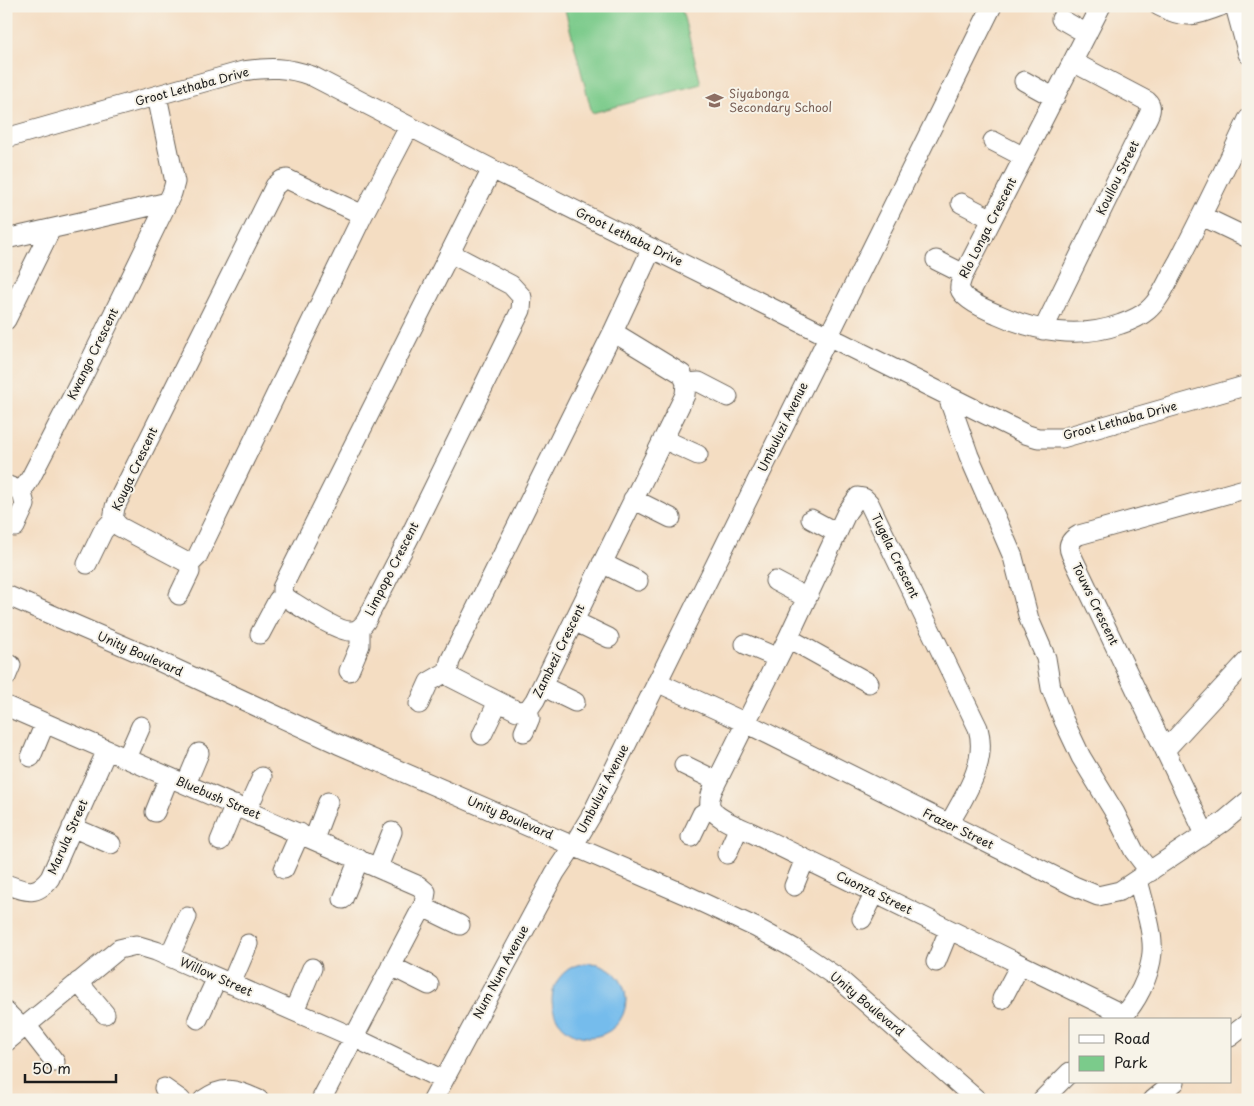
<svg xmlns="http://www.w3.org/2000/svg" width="1254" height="1106" viewBox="0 0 1254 1106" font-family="'Playpen Sans',sans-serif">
<rect width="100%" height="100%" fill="#f7f3e8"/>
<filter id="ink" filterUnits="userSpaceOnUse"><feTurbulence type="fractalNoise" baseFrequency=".02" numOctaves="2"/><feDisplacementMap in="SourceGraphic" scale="10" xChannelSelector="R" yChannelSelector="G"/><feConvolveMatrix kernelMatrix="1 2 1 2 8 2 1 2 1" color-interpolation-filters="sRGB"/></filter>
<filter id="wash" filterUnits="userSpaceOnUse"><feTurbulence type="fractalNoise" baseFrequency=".0096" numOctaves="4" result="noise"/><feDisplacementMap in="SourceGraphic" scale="20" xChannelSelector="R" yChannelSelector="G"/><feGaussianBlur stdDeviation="1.12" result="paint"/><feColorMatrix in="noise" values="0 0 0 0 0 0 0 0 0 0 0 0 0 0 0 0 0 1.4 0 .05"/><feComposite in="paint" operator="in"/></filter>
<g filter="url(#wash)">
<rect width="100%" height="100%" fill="#f4ddc2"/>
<!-- green -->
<path fill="#7bcb8b" stroke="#4c7454" d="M564,6H681L701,84L592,113Z"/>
<!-- water -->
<path fill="#75bcec" stroke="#486c84" d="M552 1000a37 37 0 1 1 74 0a37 37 0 1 1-74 0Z"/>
</g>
<g filter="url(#ink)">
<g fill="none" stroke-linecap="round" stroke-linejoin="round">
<defs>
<path id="minor" d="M1101,6L962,278C961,282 959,285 960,289C963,300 987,310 997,314C1036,332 1080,339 1121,324C1130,321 1141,316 1148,310C1162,298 1169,277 1178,262C1202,215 1226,167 1248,119
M1159,6C1186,20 1194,16 1221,6
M1235,6L1248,54
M1061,19L1087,34
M1024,81L1055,98
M6,138L243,71C269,67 287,67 312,76L492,169L1025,434L1038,438H1062L1248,385
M993,141L1024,157
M961,203L992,219
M363,215L287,179L282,180L275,186L115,507L113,520L120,527L186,562L193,561L197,557L363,215L409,127
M1202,216L1248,238
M6,239L168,202
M450,253L511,285L522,297L521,310L411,534L366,621C362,627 358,631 351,631C338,632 301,607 288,599L282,594V588L492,169
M936,260L964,274
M6,320L51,229
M1043,330L1143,126C1147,118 1155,108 1147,101L1073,62
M613,332L682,374L686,383L685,395L535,700L528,710L517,711L452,678L448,671L450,661L613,332L652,248
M686,383L699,382L728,397
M948,397L969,456L1013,557L1029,619L1046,658L1051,688L1064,721L1081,757L1115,813L1134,851L1150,872
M663,439L698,455
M6,485L16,489H21L26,485L31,477L85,372L172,193L175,182L157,96
M633,499L671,518
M811,519L837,533
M15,527L25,505L21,489
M602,563L638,581
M87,564L103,531L113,520
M775,581L807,598
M6,595L154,659L338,744L684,894L757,928L795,949L838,978L977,1100
M179,595L190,572L189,562
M574,621L609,638
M260,634L278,600L284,597
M788,638L869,683
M745,644L778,658
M349,671L360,645V629
M6,677L11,665
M657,682L746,723L1074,886L1098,896L1120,891L1223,822L1248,801
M542,686L575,702
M419,704L429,682L448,671
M6,706L419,886L426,892L424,904L321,1100
M524,732L530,718L528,710
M482,735L498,702
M1165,750L1248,660
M31,757L45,723
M127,758L141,726
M684,765L717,781
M186,784L199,753
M247,810L262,777
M155,812L169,777
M949,824C965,795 988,763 978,728L869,503L864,498L858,497L847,512L788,638L713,789C711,794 709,800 710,805C712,817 739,827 750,832L1124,1015
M72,827L111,844
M1205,834L1071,554C1067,545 1070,540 1079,535L1248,488
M691,837L702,814L712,809
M314,839L328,802
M220,841L235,805
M727,854L739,827
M378,867L392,832
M284,869L300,833
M6,884C25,891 36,897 50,878L107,750
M794,886L805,859
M343,899L359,859
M423,907L460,925
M862,919L875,893
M169,957L187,917
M936,962L949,930
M391,966L429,985
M78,982L105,1014
M231,984L248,944
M1002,999L1020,965
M294,1011L312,968
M6,1012L22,1028
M198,1019L217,978
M1120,1020C1136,1003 1150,977 1152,953C1154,933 1143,901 1138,880
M26,1025L55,1062
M1230,1037L1248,1023
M6,1042L119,949L136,945L156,951L353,1037L443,1080
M164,1088L181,1100
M203,1100C225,1084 236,1090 259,1100
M433,1100L555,873L573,846L591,816L992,6
M1042,1100L1070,1072
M1153,1100L1175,1082"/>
</defs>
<!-- minor casing -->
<use href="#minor" stroke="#686056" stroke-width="21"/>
<!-- minor -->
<use href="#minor" stroke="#fff" stroke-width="19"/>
</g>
</g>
<!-- icons -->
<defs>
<symbol id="school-bare" viewBox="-9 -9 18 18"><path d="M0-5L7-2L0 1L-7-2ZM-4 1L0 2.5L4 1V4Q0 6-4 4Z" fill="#8d6e63" stroke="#f7f3e8" stroke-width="2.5" paint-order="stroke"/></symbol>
</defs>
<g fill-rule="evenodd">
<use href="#school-bare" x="702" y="88" width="25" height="25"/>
</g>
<g text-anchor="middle" stroke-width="4" stroke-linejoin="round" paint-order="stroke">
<!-- street labels -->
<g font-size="12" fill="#1c1c1c" stroke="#f7f3e8">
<text transform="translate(192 87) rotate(-15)" y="4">Groot Lethaba Drive</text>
<text transform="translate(1118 178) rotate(-64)" y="4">Koullou Street</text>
<text transform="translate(988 228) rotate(-63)" y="4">Rlo Longa Crescent</text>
<text transform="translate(629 237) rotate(26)" y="4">Groot Lethaba Drive</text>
<text transform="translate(93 354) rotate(-64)" y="4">Kwango Crescent</text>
<text transform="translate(1120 421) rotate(-15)" y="4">Groot Lethaba Drive</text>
<text transform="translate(783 427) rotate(-64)" y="4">Umbuluzi Avenue</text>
<text transform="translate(135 469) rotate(-65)" y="4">Kouga Crescent</text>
<text transform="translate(895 556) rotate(64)" y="4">Tugela Crescent</text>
<text transform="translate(392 569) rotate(-63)" y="4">Limpopo Crescent</text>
<text transform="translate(1095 604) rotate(64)" y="4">Touws Crescent</text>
<text transform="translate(559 651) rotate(-64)" y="4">Zambezi Crescent</text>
<text transform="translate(140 654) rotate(24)" y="4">Unity Boulevard</text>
<text transform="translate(603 789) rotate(-63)" y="4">Umbuluzi Avenue</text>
<text transform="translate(218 798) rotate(23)" y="4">Bluebush Street</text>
<text transform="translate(510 818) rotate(23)" y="4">Unity Boulevard</text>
<text transform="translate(958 829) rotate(26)" y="4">Frazer Street</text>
<text transform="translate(68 837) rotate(-66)" y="4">Marula Street</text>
<text transform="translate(874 893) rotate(26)" y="4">Cuonza Street</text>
<text transform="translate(501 972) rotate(-62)" y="4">Num Num Avenue</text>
<text transform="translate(216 977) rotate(24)" y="4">Willow Street</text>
<text transform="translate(867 1004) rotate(40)" y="4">Unity Boulevard</text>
</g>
<!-- education labels -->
<g font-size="12" fill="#785e54" stroke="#f7f3e8" text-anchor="start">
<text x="729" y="98">Siyabonga<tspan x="729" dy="14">Secondary School</tspan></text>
</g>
</g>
<!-- margin -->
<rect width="1254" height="1106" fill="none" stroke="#f7f3e8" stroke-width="25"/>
<!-- legend -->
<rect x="1069" y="1018" width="162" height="65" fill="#f7f3e8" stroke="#9f9d96"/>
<rect x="1079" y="1035" width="25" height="8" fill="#ffffff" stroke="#9f9d96"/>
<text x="1114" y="1044" font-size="15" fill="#1c1c1c">Road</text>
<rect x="1079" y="1056" width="25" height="15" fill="#7bcb8b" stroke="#9f9d96"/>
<text x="1114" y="1068" font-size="15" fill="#1c1c1c">Park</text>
<!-- scale -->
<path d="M25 1074v8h91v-8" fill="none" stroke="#1c1c1c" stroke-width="2.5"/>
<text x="32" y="1074" font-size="15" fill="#1c1c1c" stroke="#f7f3e8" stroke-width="4" paint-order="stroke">50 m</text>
</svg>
